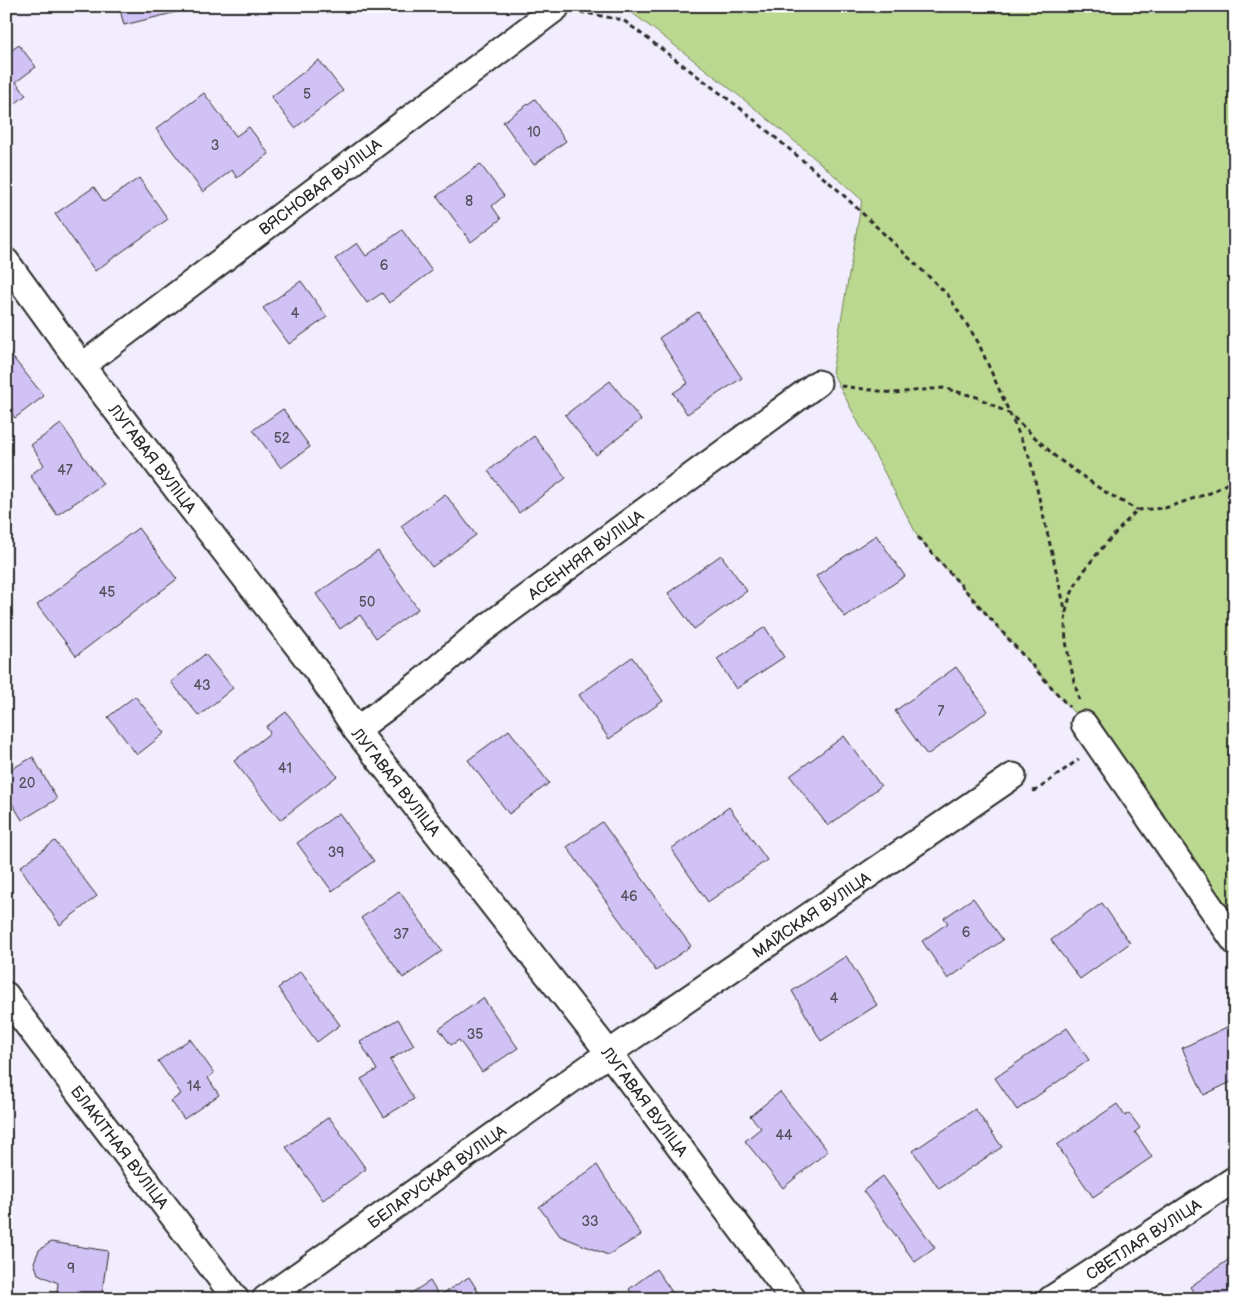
<svg xmlns="http://www.w3.org/2000/svg" width="1241" height="1305" viewBox="0 0 1241 1305" font-family="'Balsamiq Sans',sans-serif">
<rect width="100%" height="100%" fill="#f1edfc"/>
<filter id="ink" filterUnits="userSpaceOnUse"><feTurbulence type="fractalNoise" baseFrequency=".02" numOctaves="2"/><feDisplacementMap in="SourceGraphic" scale="10" xChannelSelector="R" yChannelSelector="G"/><feConvolveMatrix kernelMatrix="1 2 1 2 8 2 1 2 1" color-interpolation-filters="sRGB"/></filter>
<g filter="url(#ink)">
<!-- green -->
<path fill="#bbd890" stroke="#73825e" d="M623,6H1235V930L1084,724L918,537L832,372L862,200C786,131 705,68 623,6Z"/>
<!-- building -->
<path fill="#d0c2f4" stroke="#2b2b2b" d="M119,6H176L177,12L124,25Z
M19,45L36,67L16,82L26,95L6,111V54Z
M319,60L343,91L295,128L271,97Z
M204,93L236,136L249,127L269,154L237,178L232,170L203,192L156,129Z
M535,99L566,141L534,165L503,122Z
M480,164L504,196L492,206L501,219L471,242L437,196Z
M139,178L168,219L95,271L55,214L94,187L104,202Z
M402,230L432,271L389,303L382,293L367,303L335,259L357,243L366,256Z
M301,281L327,317L289,344L263,308Z
M698,312L742,378L687,414L673,393L688,383L659,338Z
M6,349L44,396L15,418L10,412L6,414Z
M610,381L641,420L596,455L565,415Z
M283,409L310,447L281,468L253,430Z
M61,424L103,484L57,515L30,475L44,465L31,445Z
M534,436L566,478L519,513L488,471Z
M445,494L476,535L432,567L401,526Z
M138,528L177,579L76,656L37,605Z
M876,535L905,576L845,617L816,576Z
M378,551L418,609L376,638L360,615L340,629L316,594Z
M721,555L747,591L694,629L668,593Z
M765,627L784,657L736,689L717,659Z
M205,654L233,688L199,716L171,682Z
M632,657L663,701L609,739L579,695Z
M956,667L988,711L927,755L895,711Z
M135,696L165,733L137,755L108,717Z
M286,712L337,776L280,820L234,761L270,733L266,727Z
M509,730L549,783L509,814L468,760Z
M844,736L881,786L828,826L790,776Z
M33,757L57,799L22,820L6,793V772Z
M729,807L767,860L708,902L671,849Z
M339,813L374,861L332,891L297,843Z
M602,822L691,946L656,971L567,847Z
M55,841L97,896L60,925L20,867Z
M399,891L442,951L403,978L361,918Z
M973,898L1003,940L948,979L922,941L948,923L944,918Z
M1102,903L1130,943L1080,979L1051,940Z
M846,956L877,1005L821,1041L792,991Z
M301,971L340,1025L317,1042L278,988Z
M483,998L518,1048L482,1072L459,1040L451,1045L439,1029Z
M398,1019L414,1045L390,1060L414,1099L384,1117L361,1079L377,1070L360,1042Z
M1229,1026L1235,1037V1062L1231,1064L1235,1073V1080L1204,1095L1182,1048Z
M1067,1028L1089,1060L1017,1110L995,1078Z
M190,1039L214,1073L208,1078L219,1095L184,1119L171,1101L181,1094L158,1061Z
M780,1092L828,1151L783,1188L745,1141L761,1128L750,1116Z
M1117,1104L1125,1116L1129,1113L1140,1128L1135,1132L1152,1157L1093,1197L1057,1145Z
M975,1109L1002,1147L939,1189L913,1151Z
M329,1117L366,1169L323,1200L286,1147Z
M597,1165L641,1235L608,1255L560,1236L539,1207Z
M883,1176L935,1248L915,1262L863,1191Z
M51,1242L108,1251L101,1299H56L58,1283L38,1274L34,1262L39,1250Z
M1235,1255V1299H1198L1190,1287Z
M656,1269L677,1299H635L629,1289Z
M469,1277L483,1299H402L430,1281L439,1296Z"/>
<g fill="none" stroke-linecap="round" stroke-linejoin="round">
<defs>
<g id="street">
<path id="s1" d="M6,261L82,366L322,678L356,730L609,1053L793,1299"/>
<path id="s2" d="M82,366L556,8"/>
<path d="M1084,724L1235,942"/>
<path id="s3" d="M356,730L420,683L476,635L818,383"/>
<path id="s4" d="M6,995L19,1014L236,1299"/>
<path id="s5" d="M265,1299L609,1053L1013,776"/>
<path id="s6" d="M1051,1299L1235,1179"/>
</g>
</defs>
<!-- street casing -->
<use href="#street" stroke="#2b2b2b" stroke-width="29"/>
<!-- path -->
<path stroke="#2b2b2b" stroke-width="3" stroke-dasharray="5 4" stroke-linecap="butt" d="M580,12L623,20L740,108L837,189L948,295L978,342L1030,459L1066,613
M841,386L894,393L943,388L977,397L1010,414L1057,458L1102,490L1137,510
M918,537L1069,707
M1079,700C1073,673 1062,641 1066,613C1071,575 1112,538 1137,510L1165,508L1210,493L1235,479
M1033,791L1037,790L1079,759"/>
<!-- street -->
<use href="#street" stroke="#fff" stroke-width="25"/>
</g>
</g>
<g text-anchor="middle" stroke-width="4.5" stroke-linejoin="round" paint-order="stroke">
<!-- number labels -->
<g font-size="14" fill="#54515d">
<text x="307" y="99">5</text>
<text x="534" y="137">10</text>
<text x="215" y="150">3</text>
<text x="469" y="206">8</text>
<text x="384" y="270">6</text>
<text x="295" y="318">4</text>
<text x="282" y="443">52</text>
<text x="65" y="475">47</text>
<text x="107" y="597">45</text>
<text x="367" y="607">50</text>
<text x="202" y="690">43</text>
<text x="941" y="716">7</text>
<text x="285" y="773">41</text>
<text x="27" y="788">20</text>
<text x="336" y="857">39</text>
<text x="629" y="901">46</text>
<text x="966" y="937">6</text>
<text x="401" y="939">37</text>
<text x="834" y="1003">4</text>
<text x="475" y="1039">35</text>
<text x="194" y="1091">14</text>
<text x="784" y="1140">44</text>
<text x="590" y="1226">33</text>
<text x="71" y="1273">9</text>
</g>
<!-- street labels -->
<g font-size="16" fill="#2b2b2b" stroke="#fff">
<text dy="6" stroke="none"><textPath href="#s2" startOffset="298">ВЯСНОВАЯ ВУЛІЦА</textPath></text>
<text dy="6" stroke="none"><textPath href="#s1" startOffset="246">ЛУГАВАЯ ВУЛІЦА</textPath></text>
<text dy="6" stroke="none"><textPath href="#s3" startOffset="289">АСЕННЯЯ ВУЛІЦА</textPath></text>
<text dy="6" stroke="none"><textPath href="#s1" startOffset="651">ЛУГАВАЯ ВУЛІЦА</textPath></text>
<text dy="6" stroke="none"><textPath href="#s5" startOffset="668">МАЙСКАЯ ВУЛІЦА</textPath></text>
<text dy="6" stroke="none"><textPath href="#s1" startOffset="1056">ЛУГАВАЯ ВУЛІЦА</textPath></text>
<text dy="6" stroke="none"><textPath href="#s4" startOffset="190">БЛАКІТНАЯ ВУЛІЦА</textPath></text>
<text dy="6" stroke="none"><textPath href="#s5" startOffset="211">БЕЛАРУСКАЯ ВУЛІЦА</textPath></text>
<text dy="6" stroke="none"><textPath href="#s6" startOffset="110">СВЕТЛАЯ ВУЛІЦА</textPath></text>
</g>
</g>
<!-- margin -->
<rect width="1241" height="1305" fill="none" stroke="#fff" stroke-width="25"/>
<rect x="12" y="12" width="1216" height="1280" fill="none" stroke="#2b2b2b" stroke-width="2" filter="url(#ink)"/>
</svg>
